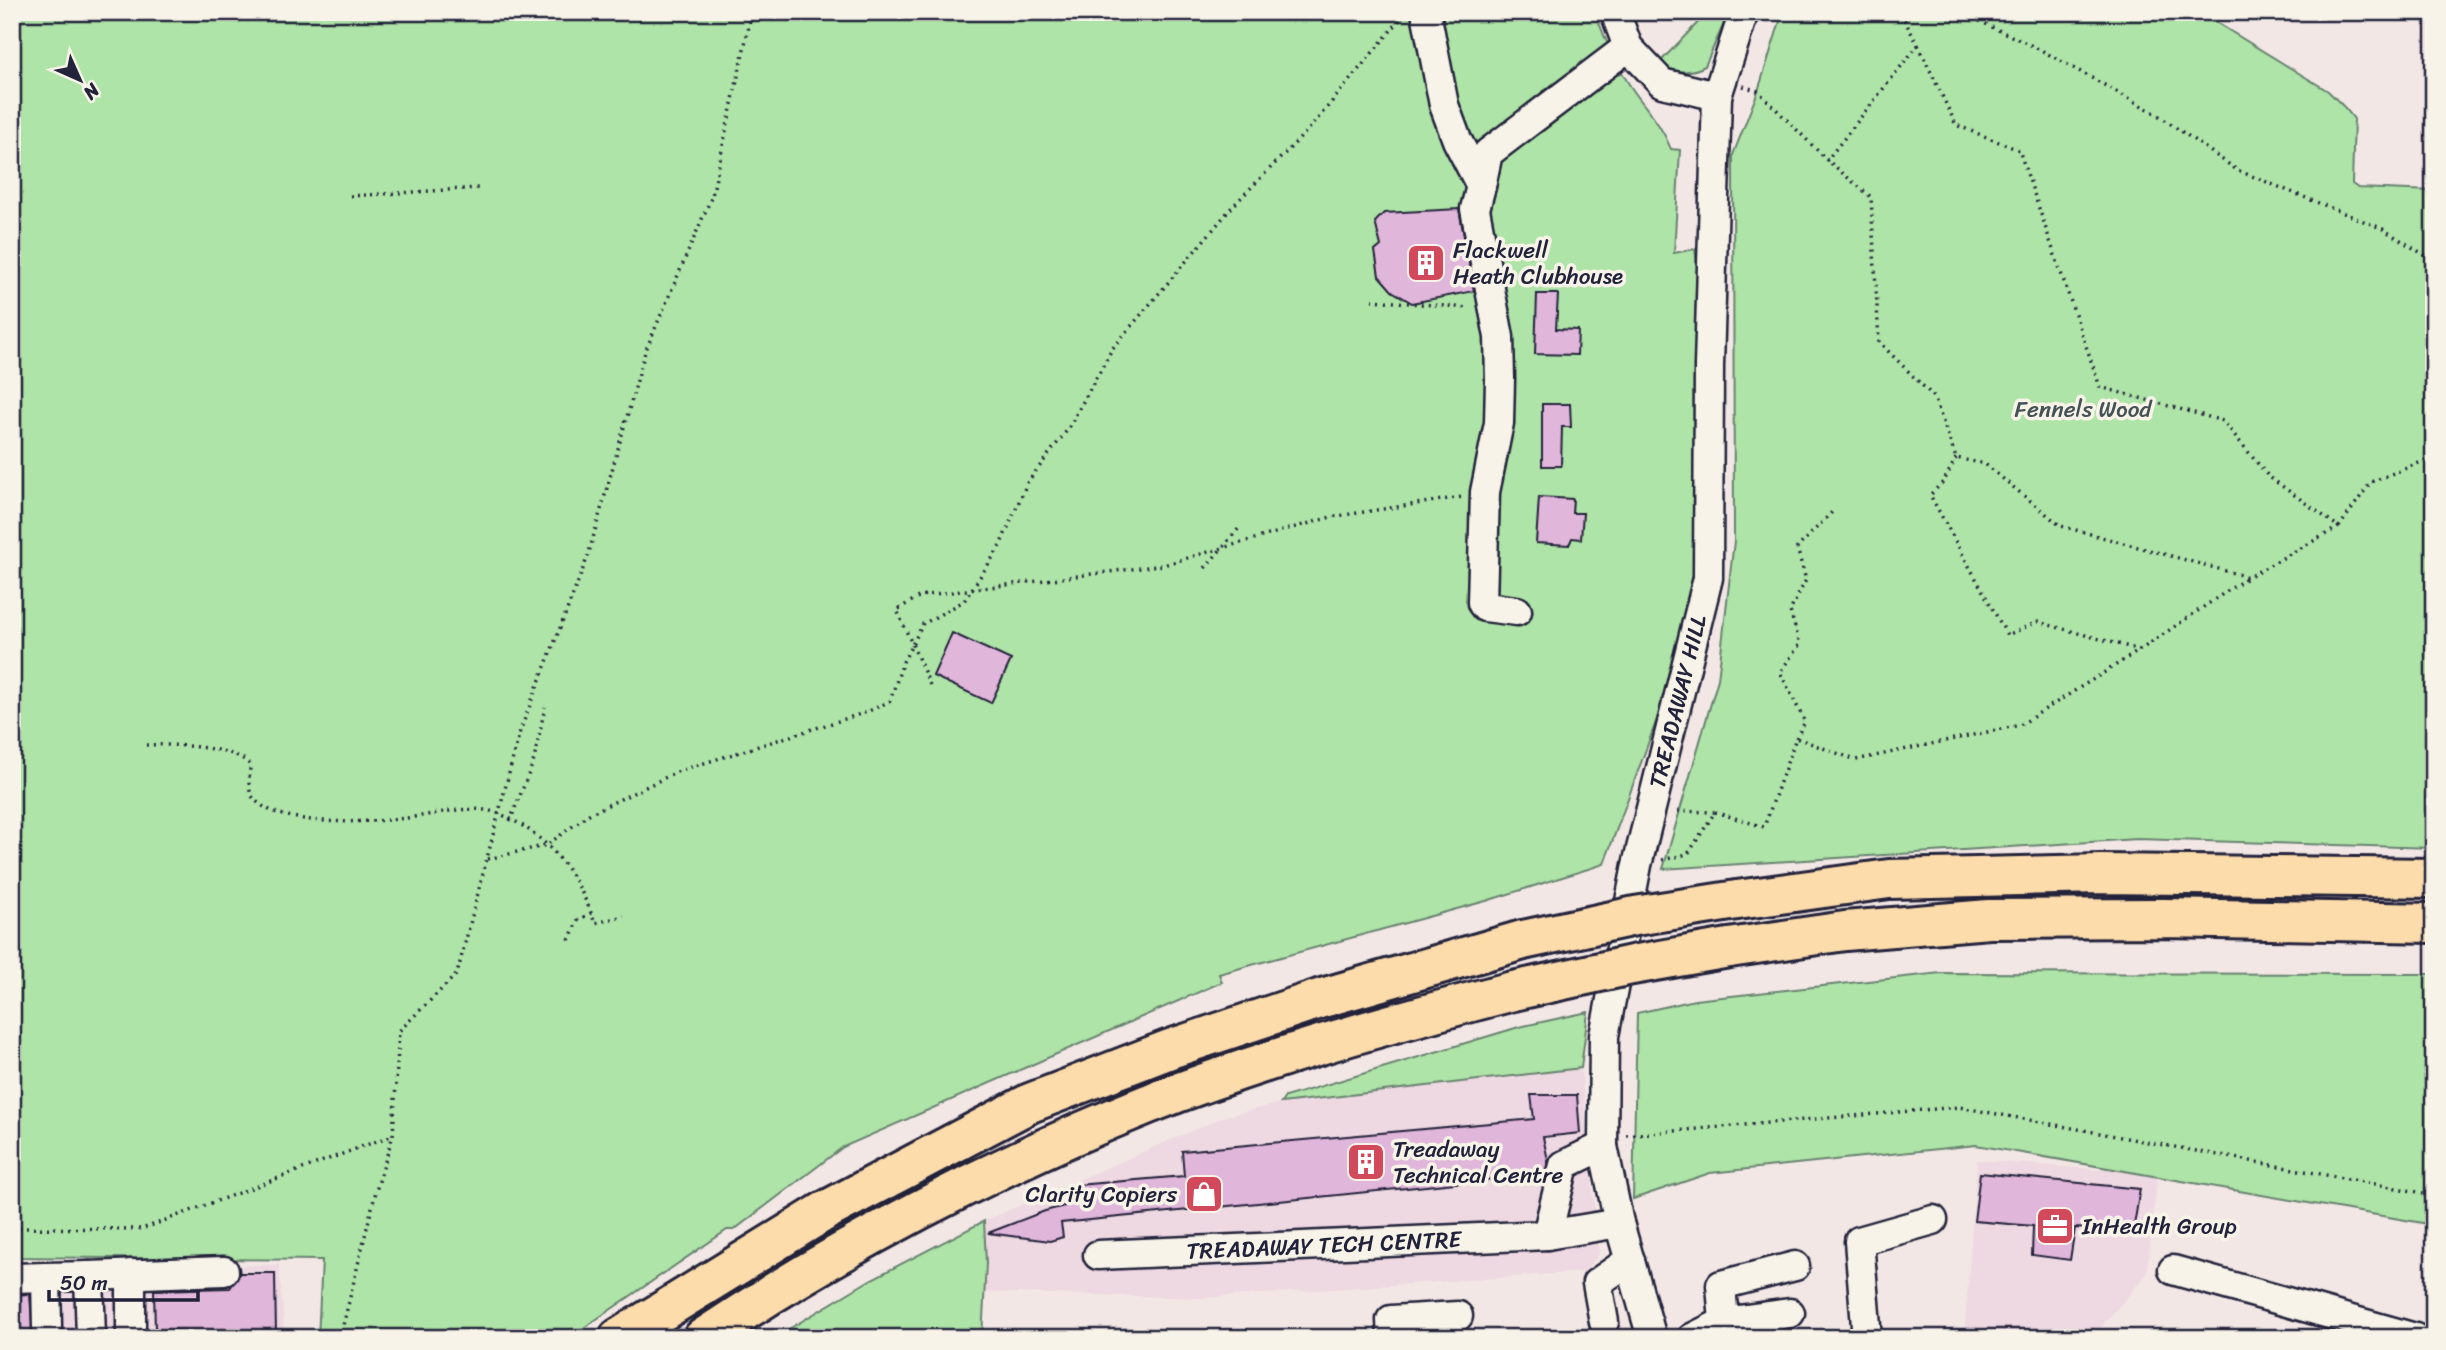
<svg xmlns="http://www.w3.org/2000/svg" width="2446" height="1350" viewBox="0 0 2446 1350" font-family="Sriracha,sans-serif">
<rect width="100%" height="100%" fill="#f3e7e5"/>
<filter id="ink" filterUnits="userSpaceOnUse"><feTurbulence type="fractalNoise" baseFrequency=".0143" numOctaves="2"/><feDisplacementMap in="SourceGraphic" scale="14" xChannelSelector="R" yChannelSelector="G"/><feConvolveMatrix kernelMatrix="1 2 1 2 8 2 1 2 1" color-interpolation-filters="sRGB"/></filter>
<g filter="url(#ink)">
<!-- built -->
<path fill="#eed8e2" d="M1581,1068L1599,1254L1584,1272L1201,1298L984,1292V1221L1226,1116L1281,1103Z
M1977,1160L2158,1174L2147,1274L2095,1334L2089,1338H1964Z
M279,1265L285,1338H12V1268Z"/>
<!-- green -->
<path fill="#aee4a7" stroke="#688371" stroke-width="2" d="M12,12H1595C1605,40 1618,69 1635,93C1649,112 1662,126 1671,149L1680,150L1674,253L1695,249L1704,329L1706,559L1664,700L1604,864L1486,901L1219,974L1222,982L843,1147L734,1230H727L569,1338H318L322,1260L12,1257Z
M1708,12H1729L1705,66C1690,74 1671,74 1660,62Z
M1783,12H2199L2328,91L2346,109L2354,119L2352,184L2358,188L2434,191V848L2137,839L1663,869L1718,679L1734,541L1733,155L1758,91Z
M1941,973L2434,974V1225L1976,1145L1710,1173L1633,1199L1637,1013L1695,1000Z
M1588,1012L1581,1068L1281,1103L1285,1097L1519,1027Z
M984,1221L986,1263L982,1338H774L870,1280Z"/>
<!-- building -->
<path fill="#e1b6db" stroke="#22223b" stroke-width="2" d="M1459,209L1474,291L1412,303L1392,291L1379,276L1375,251L1381,246L1375,222L1384,213Z
M1537,294H1558L1556,329L1578,330L1577,355L1535,354Z
M1542,404H1570L1571,427H1562L1561,466H1542Z
M1539,497L1573,499L1572,513H1583L1581,539L1572,538L1569,545L1536,543Z
M952,633L1011,660L991,703L933,676Z
M1531,1095H1577L1580,1133L1543,1137L1548,1160L1545,1174L1061,1223L1063,1237L1050,1241L988,1233L1045,1211L1080,1202L1077,1185L1184,1176L1182,1151L1534,1119Z
M1980,1173L2140,1189L2133,1232L2075,1228L2070,1260L2032,1255L2033,1226L1974,1221Z
M240,1273H275L276,1334L155,1330L154,1290L230,1288Z
M30,1294L33,1338H12V1295Z"/>
<g fill="none" stroke-linecap="round" stroke-linejoin="round">
<defs>
<g id="minor">
<path d="M1426,12L1444,105L1457,140L1481,186L1488,153L1628,47"/>
<path d="M1615,12L1628,47L1662,83L1717,96"/>
<path d="M1481,186L1475,209L1499,337L1500,379L1499,423L1485,492L1482,603L1485,607L1517,611"/>
<path d="M1547,1235L1619,1223"/>
<path id="s1" d="M1098,1255L1547,1235L1564,1165L1603,1146"/>
<path d="M2173,1270L2415,1338"/>
<path d="M89,1276L224,1271"/>
<path d="M46,1277L89,1276L91,1338"/>
<path d="M12,1278L46,1277L47,1327"/>
<path d="M1604,1322L1597,1283L1630,1260"/>
<path d="M1724,1322L1721,1285L1795,1266"/>
<path d="M131,1338V1274"/>
<path d="M1392,1338L1391,1320L1458,1316"/>
<path id="s2" d="M1652,1338L1619,1223L1603,1146L1604,1036L1637,865L1708,578L1709,366L1717,96L1744,12"/>
<path d="M1692,1338L1724,1322L1790,1313"/>
<path d="M1867,1338L1859,1241L1933,1220"/>
</g>
<path id="highway" d="M1737,900L1889,879L2102,874L2434,878
M1729,948L1845,931L1989,919L2164,918L2434,923
M619,1338L825,1211L1030,1103L1170,1049L1319,999L1523,940
M703,1338C839,1247 996,1165 1148,1104C1266,1058 1390,1023 1513,991"/>
</defs>
<!-- minor casing -->
<use href="#minor" stroke="#22223b" stroke-width="33"/>
<!-- highway casing -->
<use href="#highway" stroke="#22223b" stroke-width="44"/>
<!-- path -->
<path stroke="#22223b" stroke-width="3.5" stroke-dasharray="2 5" stroke-linecap="butt" d="M1960,12L2039,49L2155,113L2237,170L2383,229L2434,261
M1918,45L1956,125L2019,150L2100,387L2223,421L2268,476L2339,527L2248,577
M1743,86L1758,91L1827,160L1918,45L1900,12
M350,196L478,188
M1372,300L1469,308
M1956,458L1944,481L1930,495L2007,635L2038,622L2140,650
M2339,527L2371,482L2434,457
M1205,568L1240,527
M930,685L897,610L920,596L1163,565L1331,517L1462,497
M1796,738L1805,722L1780,672L1800,644L1790,611L1806,580L1797,548L1834,510
M146,745C170,744 236,746 250,765C250,775 247,787 252,796C275,831 384,822 421,816C446,812 476,804 500,814C549,835 577,874 595,923L624,916
M1715,812L1764,827L1796,738L1856,760L2020,725L2140,650L2248,577L2061,526L1985,464L1956,458L1934,397L1879,342L1871,197L1827,160
M510,821L534,760L545,707
M488,859L547,845L589,814L679,771L867,712L890,701L903,662L923,624L964,601L999,548L1027,483L1068,429L1112,349L1232,207L1310,128L1403,16
M1662,860L1688,854L1715,812L1673,811
M569,940L578,920L591,913
M1626,1135L1959,1107L2434,1195
M12,1228L142,1229L393,1135
M340,1338L376,1191L393,1135L399,1031L457,974L520,731L588,556L645,352L712,196L752,12"/>
<!-- minor -->
<use href="#minor" stroke="#f7f3e8" stroke-width="28"/>
<!-- highway -->
<use href="#highway" stroke="#fddcac" stroke-width="38"/>
<defs>
<path id="highway-bridge" d="M1523,940L1635,916L1737,900
M1513,991L1632,965L1729,948"/>
</defs>
<!-- highway-bridge casing -->
<use href="#highway-bridge" stroke="#22223b" stroke-width="44" stroke-linecap="butt"/>
<!-- highway-bridge -->
<use href="#highway-bridge" stroke="#fddcac" stroke-width="38"/>
</g>
</g>
<!-- icons -->
<defs>
<symbol id="building-square" viewBox="-11 -11 22 22"><rect x="-9" y="-9" width="18" height="18" rx="4" fill="#d1495b" stroke="#f7f3e8"/><path d="M-4-6H4V6H1V3H-1V6H-4ZM-2.5-4.3h1.7v1.8h-1.7ZM.8-4.3h1.7v1.8H.8ZM-2.5-1h1.7V.8h-1.7ZM.8-1h1.7V.8H.8Z" fill="#fff"/></symbol>
<symbol id="shop-square" viewBox="-11 -11 22 22"><rect x="-9" y="-9" width="18" height="18" rx="4" fill="#d1495b" stroke="#f7f3e8"/><path d="M-5-2.5h2.3a2.7 3.5 0 0 1 5.4 0H5L5.5 6h-11ZM-1.5-2.5h3a1.5 2.3 0 0 0-3 0Z" fill="#fff"/></symbol>
<symbol id="office-square" viewBox="-11 -11 22 22"><rect x="-9" y="-9" width="18" height="18" rx="4" fill="#d1495b" stroke="#f7f3e8"/><path d="M-6-3h4V-5.5h4V-3h4V5H-6ZM-1-4.5V-3h2v-1.5ZM-6 0V1H6V0Z" fill="#fff"/></symbol>
</defs>
<g fill-rule="evenodd">
<use href="#building-square" x="1404" y="241" width="44" height="44"/>
<use href="#building-square" x="1344" y="1140" width="44" height="44"/>
<use href="#shop-square" x="1182" y="1172" width="44" height="44"/>
<use href="#office-square" x="2033" y="1204" width="44" height="44"/>
</g>
<g text-anchor="middle" stroke-width="7" stroke-linejoin="round" paint-order="stroke">
<!-- poi labels -->
<g font-size="23" fill="#22223b" stroke="#f7f3e8" text-anchor="start">
<text x="1453" y="258">Flackwell<tspan x="1453" dy="26">Heath Clubhouse</tspan></text>
<text x="1393" y="1157">Treadaway<tspan x="1393" dy="26">Technical Centre</tspan></text>
<text x="1177" y="1202" text-anchor="end">Clarity Copiers</text>
<text x="2082" y="1234">InHealth Group</text>
</g>
<!-- park labels -->
<g font-size="23" fill="#455256" stroke="#f7f3e8">
<text x="2083" y="417">Fennels Wood</text>
</g>
<!-- street labels -->
<g font-size="23" fill="#22223b" stroke="#f7f3e8">
<text dy="8" stroke="none"><textPath href="#s2" startOffset="651">TREADAWAY HILL</textPath></text>
<text dy="8" stroke="none"><textPath href="#s1" startOffset="226">TREADAWAY TECH CENTRE</textPath></text>
</g>
</g>
<!-- margin -->
<rect width="2446" height="1350" fill="none" stroke="#f7f3e8" stroke-width="42"/>
<rect x="21" y="21" width="2404" height="1308" fill="none" stroke="#22223b" stroke-width="2.5" filter="url(#ink)"/>
<!-- north arrow -->
<g transform="translate(80 80) rotate(135)" stroke="#f7f3e8" stroke-width="5" paint-order="stroke">
<path d="M0-5L12 26L0 18L-12 26Z" fill="#22223b"/>
<text y="-10" font-size="19" font-weight="bold" text-anchor="middle" fill="#22223b">N</text>
</g>
<!-- scale -->
<path d="M49 1290v10h149v-10" fill="none" stroke="#22223b" stroke-width="3.5"/>
<text x="60" y="1290" font-size="21" fill="#22223b" stroke="#f7f3e8" stroke-width="5" paint-order="stroke">50 m</text>
</svg>
